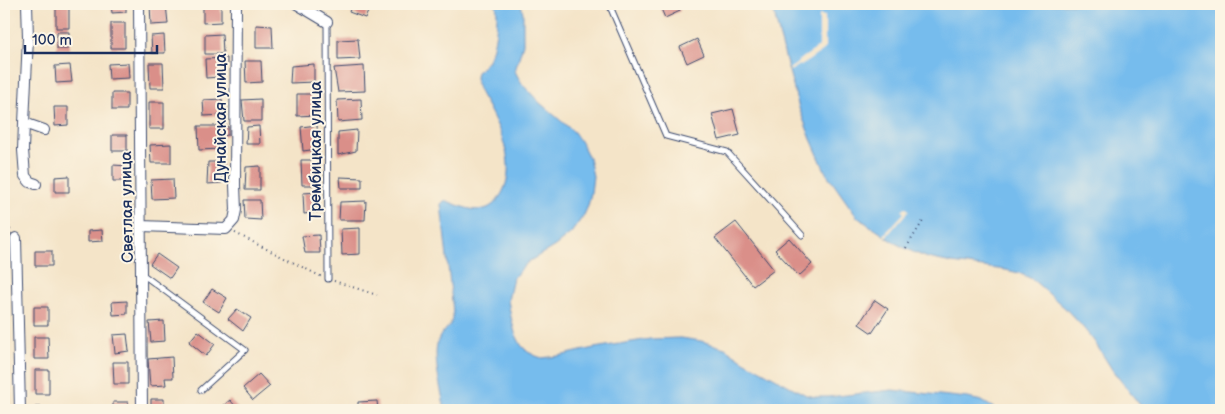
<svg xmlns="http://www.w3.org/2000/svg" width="1225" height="414" viewBox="0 0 1225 414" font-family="'Balsamiq Sans',sans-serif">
<rect width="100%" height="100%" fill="#fcf5e5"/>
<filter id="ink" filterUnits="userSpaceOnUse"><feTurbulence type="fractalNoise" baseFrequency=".02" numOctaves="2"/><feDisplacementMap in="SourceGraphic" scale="10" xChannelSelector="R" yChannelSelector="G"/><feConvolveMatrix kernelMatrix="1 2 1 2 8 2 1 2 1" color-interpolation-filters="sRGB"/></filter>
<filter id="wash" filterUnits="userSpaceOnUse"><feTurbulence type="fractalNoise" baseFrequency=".0096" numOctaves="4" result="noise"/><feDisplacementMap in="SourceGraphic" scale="20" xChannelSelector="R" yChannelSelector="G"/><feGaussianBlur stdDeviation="1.12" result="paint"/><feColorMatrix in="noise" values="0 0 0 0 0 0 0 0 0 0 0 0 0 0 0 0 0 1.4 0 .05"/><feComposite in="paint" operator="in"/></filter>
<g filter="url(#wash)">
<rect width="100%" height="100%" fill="#f4e4c8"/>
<!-- water -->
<path fill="#76bced" stroke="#4876a6" d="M496,4H521L523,13V44L515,71L518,77L523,85L540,103L574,132L582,144L589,158L593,176L591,193L588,206L584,215L571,233L555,246L528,262L513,278L508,300L511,317L515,333L521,345L528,352L536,356L542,358L550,357L559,356L594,348L650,339L681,338L701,341L725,348L744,361L784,383L806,395L816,397H828L892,390L968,398L982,401L997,410H445C442,393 432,357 438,341C443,326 452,332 453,311L441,204L444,201H447C465,208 485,218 499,198C519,170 502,134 488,107C482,96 473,86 477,72C481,68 485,65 488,60C495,49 499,16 496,4Z
M772,4H1221V410H1144L1113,371L1094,341L1081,325L1065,308L1032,279L1019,273L1006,270L952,263L928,258L913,252L897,244L857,217L826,173L811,139L799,108L780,38Z"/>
<!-- pier -->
<path fill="#f4e4c8" d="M819,15L825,16V49L801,66L800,65L790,71L789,69L799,62L798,61L819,47Z
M905,207L909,210L886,237L884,235L904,213L902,211Z"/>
<g id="blocks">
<!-- building -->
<path fill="#da8f89" d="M56,4H69V28H56Z
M111,4H126V12L112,13Z
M150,4H166L168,24L151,25Z
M203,4H221V22L203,23Z
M352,4H364L362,9L368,12L365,18L349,12Z
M659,4H677L680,11L665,18Z
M111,23H125V48H111Z
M256,25L272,26L273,48H256Z
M57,32H69V49H57Z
M222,34L223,54H205V35Z
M164,35L165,53H152L151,36Z
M358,39L360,59L338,60V40Z
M697,39L704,55L687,63L680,47Z
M227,58V66H219V77L206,78L205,59Z
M245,61H261L262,82L246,83Z
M128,63L129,78L109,79L108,64Z
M149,63H163L164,88H150Z
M314,64V82L290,83L291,66Z
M70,65L72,82L56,83L55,66Z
M364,66L365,91L338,92L334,68Z
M112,93H127V110H112Z
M297,94H319L317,115L297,116Z
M222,99L223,115L204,116L203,100Z
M261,99V121H244L242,100Z
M361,99L362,120L338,122L337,100Z
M149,102H164V129H149Z
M54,107H68V125L55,126Z
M733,109L740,135L719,140L712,114Z
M317,125L318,149L303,151L301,127Z
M198,126H228V135L222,136V149L199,150Z
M259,126L260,144H246L247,127Z
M357,130L356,151L338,155V132Z
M112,135H127V151H112Z
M171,144V163H151L150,145Z
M301,160H317L318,185H302Z
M208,162H222V183L207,184Z
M113,165L128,166V181H113Z
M260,166V190H245L246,167Z
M69,176V192H55V177Z
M340,177L362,178V188H341Z
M173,179L174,198L152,199L151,180Z
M319,192L318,212L304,214L303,193Z
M244,200H260L261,220L245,219Z
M366,201L365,220H339L340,202Z
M736,222L774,270L753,286L715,238Z
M360,228V254L342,255L341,229Z
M102,230L103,241L88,242V231Z
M9,235V239L4,240V236Z
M319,235L320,253H305L302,236Z
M789,238L812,264L799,276L775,250Z
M35,251H52V266H35Z
M157,254L177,268L170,278L150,264Z
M212,289L227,298L219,312L203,302Z
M875,300L888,309L872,333L859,324Z
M127,301V314L113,315L112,302Z
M34,307H48V325H34Z
M237,309L251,318L243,331L228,319Z
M164,321L165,341L151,342L149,322Z
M198,331L215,344L206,356L189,342Z
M127,334L129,351L115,353L113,335Z
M34,337H48L49,359H34Z
M172,357L173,378H165L166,385L150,386L148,359Z
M113,362H128V384H114Z
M35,370H49V394H35Z
M259,374L270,386L253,400L243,388Z
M151,399H164V410H151Z
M230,400L239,410H218Z
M377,401L378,410H358V402Z
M113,402H128L129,410H113Z
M35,407H51V410H35Z"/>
</g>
</g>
<g filter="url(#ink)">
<use href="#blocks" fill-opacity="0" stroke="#3c4a6e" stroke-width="1"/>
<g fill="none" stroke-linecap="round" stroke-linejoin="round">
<defs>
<path id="service" d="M609,4L666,136L727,152L802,235
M327,22L328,279
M142,274L245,350L201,390"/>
<path id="minor" d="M27,4L28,38L24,123L44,130
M139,4L142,410
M297,4L327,22
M24,123L23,150L25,176L30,182L36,184
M141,226L226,229L234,220L236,210L235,185L236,4
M16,238L20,410"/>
</defs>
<!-- service casing -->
<use href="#service" stroke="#3c4a6e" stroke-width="7"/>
<!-- minor casing -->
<use href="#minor" stroke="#3c4a6e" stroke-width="12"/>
<!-- path -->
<path stroke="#3c4a6e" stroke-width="2" stroke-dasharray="1 4" stroke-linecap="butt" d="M4,221L12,232
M235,233L322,277
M906,248L923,221
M334,281L377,295"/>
<!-- service -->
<use href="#service" stroke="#fff" stroke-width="5"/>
<!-- minor -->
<use href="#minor" stroke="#fff" stroke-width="10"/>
</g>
</g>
<g text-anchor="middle" stroke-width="4" stroke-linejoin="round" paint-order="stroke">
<!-- street labels -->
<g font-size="16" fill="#1b2f5e" stroke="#fcf5e5">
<text transform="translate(220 118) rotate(-90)" y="6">Дунайская улица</text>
<text transform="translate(315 151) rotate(-90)" y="6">Трембицкая улица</text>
<text transform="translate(126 207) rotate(-91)" y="6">Светлая улица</text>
</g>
</g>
<!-- margin -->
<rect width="1225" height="414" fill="none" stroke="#fcf5e5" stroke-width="20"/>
<!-- scale -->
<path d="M25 45v8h132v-8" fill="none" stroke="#1b2f5e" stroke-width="2.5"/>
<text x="32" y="45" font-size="15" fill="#1b2f5e" stroke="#fcf5e5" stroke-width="4" paint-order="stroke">100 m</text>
</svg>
